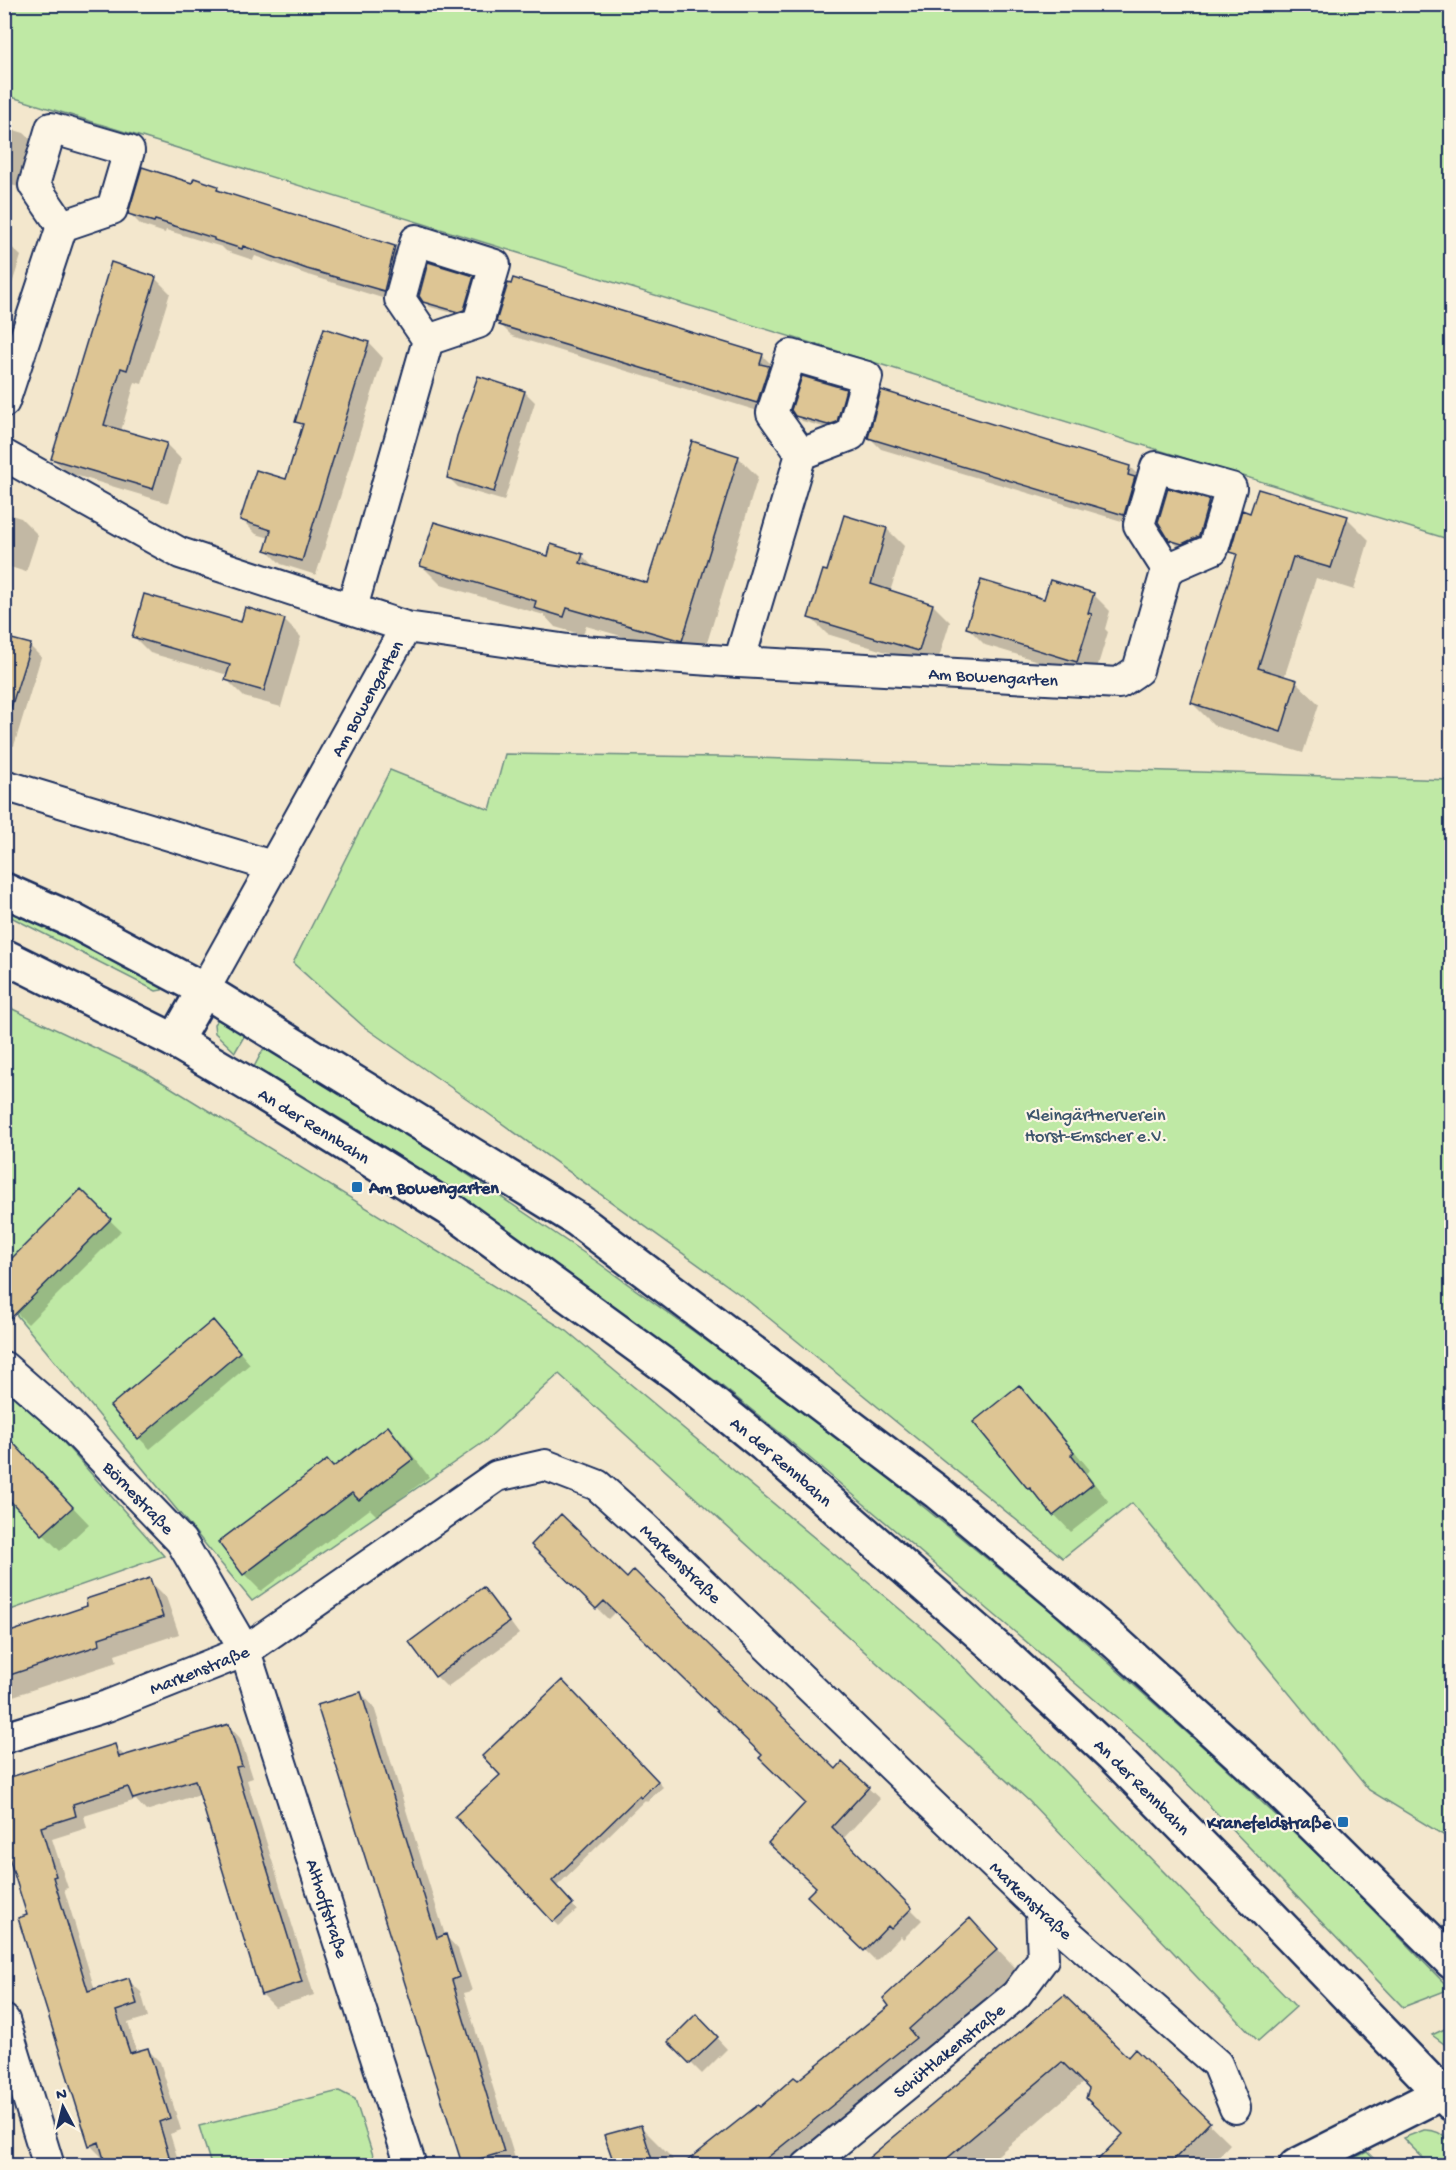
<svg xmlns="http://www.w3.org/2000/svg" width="1456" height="2170" viewBox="0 0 1456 2170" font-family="'Gochi Hand',sans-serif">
<rect width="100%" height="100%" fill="#f3e7cd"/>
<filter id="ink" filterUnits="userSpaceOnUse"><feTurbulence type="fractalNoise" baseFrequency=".0167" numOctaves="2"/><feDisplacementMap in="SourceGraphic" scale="12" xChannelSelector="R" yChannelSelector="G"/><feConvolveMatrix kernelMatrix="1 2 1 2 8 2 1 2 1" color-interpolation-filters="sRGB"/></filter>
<g filter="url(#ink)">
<!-- green -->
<path fill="#bfe9a5" stroke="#6d8c82" stroke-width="1.5" d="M4,5H1451V540L5,95Z
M505,754L720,757L1451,780V1838H1448L1369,1790L1132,1503L1063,1558L742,1296L486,1112L363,1026L293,963L390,770L490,810Z
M5,907L161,985L162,990L156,991L5,914Z
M4,1005L144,1071L567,1331L938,1641L1296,2007L1258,2041L1029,1801L559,1374L484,1442L252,1601L5,1301Z
M219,1018L246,1033L235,1052L215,1033L214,1024Z
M266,1044L464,1172L596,1261L830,1430L1053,1613L1212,1755L1333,1869L1450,1989L1403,2007L1202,1798L1141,1739L779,1432L717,1382L454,1192L352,1126L254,1067Z
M4,1384L42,1418L164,1556L5,1612Z
M1451,2026V2049L1432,2035Z
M339,2091L355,2099L376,2165H211L199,2126Z
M1424,2130C1445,2129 1456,2147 1449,2165H1430L1403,2138Z
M1367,2152L1380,2165H1339Z"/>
<!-- shadow -->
<path fill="#0003" d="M4,127L24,133L36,144L22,188L4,183Z
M193,185L217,187L225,195L394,248L405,259L395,302L308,275L255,256L253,260L226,251L222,247L166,230L165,233L141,225L130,214Z
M4,240L21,256L4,309Z
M155,278L170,293L142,384L135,382L121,431L166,444L181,459L168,503L68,473L53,459Z
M473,278L478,283L464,316L430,307L424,301Z
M498,322L762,355L774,367L768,414L512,336Z
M325,330L369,343L383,358L316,575L281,564L266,549L270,538L256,534L242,520L287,481L303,427L297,421Z
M479,378L525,392L535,402L504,501L458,487L448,477Z
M845,390L850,395L842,427L834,430L802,421L796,415Z
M870,438L1130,467L1141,478L1135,525L881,449Z
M693,443L739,458L758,477L702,659L586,626L583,635L555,627L544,615L441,585L422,566L582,555L596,570L648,585Z
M1169,490L1209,502L1220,513L1210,547L1182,550L1170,539Z
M4,513L21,518L38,535L26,572L4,565Z
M1347,518L1369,540L1354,590L1316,578L1284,678L1296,682L1319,704L1303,753L1215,726L1192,703L1237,557L1232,551Z
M887,529L904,546L890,592L933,605L950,622L936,667L827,634L810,617L828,573Z
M1093,594L1110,611L1105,629L1108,632L1094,678L985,645L968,628L1045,601Z
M284,620L301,637L281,707L244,697L227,680L228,675L150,653L133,636Z
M4,638L30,646L41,657L14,746L4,743Z
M81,1192L121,1231L28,1324L4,1301Z
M224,1334L250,1364L150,1449L139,1438Z
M1019,1387L1036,1404L1090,1470L1086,1473L1109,1502L1071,1532L1029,1488Z
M388,1428L405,1445L429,1477L377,1516L370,1509L261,1591L244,1574L333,1468Z
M13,1444L89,1524L60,1551L43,1534Z
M533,1545L627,1580L836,1771L842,1764L880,1799L842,1840L922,1920L903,1939L901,1936L876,1961L810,1896L818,1887L807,1803L764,1755L616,1611L608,1619Z
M149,1580L166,1597L179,1634L115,1655L117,1662L4,1699V1635L89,1607Z
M483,1589L494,1600L519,1634L447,1687L436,1676Z
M562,1682L663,1787L647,1802L645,1800L556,1887L577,1910L559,1926L554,1921L502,1775Z
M361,1693L374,1707L445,1935L458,1949L472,1991L464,1993L517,2165L465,2166L463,2164Z
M228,1725L240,1738L253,1778L247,1780L314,1995L275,2007L262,1994L200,1794L146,1811L136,1800L84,1816L87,1828L52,1839L68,1888L64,1889L95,1990L128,1980L141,1992L148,2017L128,2023L137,2053L148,2050L160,2062L181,2130L170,2134L180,2166H108L105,2157H102L90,2145L29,1916L10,1853L4,1854V1780L114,1746L126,1757Z
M970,1920L1028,1981L829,2166H600L615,2161L640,2126L672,2158L674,2164L693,2158L799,2082L891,2007Z
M1064,1997L1128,2059L1135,2051L1230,2144L1210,2166H1195L1192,2163L1190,2166H1094L1125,2134L1084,2082L985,2166H861Z
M696,2016L727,2049L702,2074L670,2042Z
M4,2092L9,2108L4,2110Z
M4,2137L13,2166H4Z"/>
<!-- building -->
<path fill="#ddc594" stroke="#1b2f5e" stroke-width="1.5" d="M142,167L192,183L194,178L218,186L217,190L395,246L384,291L307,269L243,246L242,249L214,240V238L155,220L154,222L128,214Z
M111,262L156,277L127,370L121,368L104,425L167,443L153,489L51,459Z
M428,262L474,276L464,310L458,312L423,302L419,296Z
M513,278L763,354L760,364L769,366L757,403L499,325L500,323L496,322L508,283L511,284Z
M324,328L369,342L302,561L265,550L271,530L240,520L256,470L286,479L303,424L295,422Z
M478,376L525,391L494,492L447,478L457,436Z
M802,376L846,389L837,422L828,425L795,416L791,410Z
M881,390L1130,466L1128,475L1135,477L1124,515L868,438Z
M692,441L739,456L682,641L567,608L564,617L534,608L536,601L420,566L434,522L548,556L551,544L583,554L580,563L647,583Z
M1168,488L1209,500L1199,536L1182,544L1169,540L1158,522Z
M1258,489L1348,516L1331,568L1293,557L1258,668L1297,680L1281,732L1191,703L1237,554L1230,552L1242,510L1250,513Z
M844,515L887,528L871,584L933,604L919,651L808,618L823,570L827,571Z
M981,580L1044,599L1050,580L1094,593L1088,613L1092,614L1077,662L966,628Z
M144,594L241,622L245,607L285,619L264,691L225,680L230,665L132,637Z
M4,637L31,644L10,711L4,710Z
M81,1189L111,1219L4,1325V1266Z
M213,1320L240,1352L138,1439L110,1406Z
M1019,1385L1074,1452L1071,1455L1093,1484L1053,1516L1030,1488L1028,1489L973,1422Z
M388,1426L413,1459L359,1500L352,1493L243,1575L218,1542L327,1460L333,1467Z
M4,1433L73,1507L42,1535L4,1494Z
M561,1514L627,1578L634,1570L836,1769L842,1762L869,1787L832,1827L912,1908L891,1929L888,1926L864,1951L807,1896L816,1887L768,1843L805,1803L759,1758L762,1755L604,1601L596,1609L531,1545Z
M150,1578L163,1617L99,1638L100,1645L4,1677V1634L87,1606L86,1599Z
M483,1587L509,1622L435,1677L409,1642Z
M562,1680L658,1781L641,1798L639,1796L552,1881L573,1904L553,1922L455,1816L500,1775L482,1756Z
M361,1692L437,1938L446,1934L459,1977L452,1980L504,2152L462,2164L317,1705Z
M229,1724L242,1766L236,1767L302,1982L261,1995L195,1780L133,1799L128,1787L73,1804L76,1816L41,1827L56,1876L53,1877L88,1991L129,1978L137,2004L116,2011L130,2053L148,2048L170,2118L159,2122L172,2166H106L99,2142L89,2146L18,1918L27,1915L4,1842V1779L115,1744L119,1757Z
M970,1918L998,1949L909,2029L916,2038L757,2166H681L758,2105L760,2107L794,2077L798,2080L889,2006L883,1998Z
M1064,1995L1128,2057L1135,2049L1210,2122L1168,2166H1092L1123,2134L1086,2098L1089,2089L1062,2062L938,2166H859Z
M696,2014L718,2037L690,2064L668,2042Z
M641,2125L654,2166H615L604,2135Z"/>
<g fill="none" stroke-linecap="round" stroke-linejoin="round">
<defs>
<g id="street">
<path d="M51,128L129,151L112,209L62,226L34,185Z"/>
<path d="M4,402L62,226"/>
<path id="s1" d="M4,455L180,553L406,627L568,650L739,662L1119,683L1138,670L1167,569L1213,549L1231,488L1156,467L1139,525L1167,569"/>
<path d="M352,608L428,340L478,323L495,265L416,240L400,299L428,340"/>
<path d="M739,662L801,454L851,435L867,377L791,355L772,413L801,454"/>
<path d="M4,785L272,866"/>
<path id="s2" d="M204,990L406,627"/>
<path id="s3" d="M4,1367L69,1424L181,1541L245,1651L411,2166"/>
<path id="s4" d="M4,1738L107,1706L245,1651L497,1476L545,1465L597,1485L645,1528L1041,1910L1217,2064L1235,2108"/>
<path d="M4,2020L49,2166"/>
<path id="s5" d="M807,2166L1016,1995L1043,1959L1041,1910"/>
</g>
<g id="secondary">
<path d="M4,890L72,920L204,990L578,1220L937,1492L1022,1563L1110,1637L1276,1788L1452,1962"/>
<path id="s6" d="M4,956L175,1041L258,1090L448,1208L679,1376L764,1445L1008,1658L1111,1754L1263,1908L1452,2104"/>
<path d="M175,1041L204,990"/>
<path d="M1296,2166L1441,2093L1452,2090"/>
</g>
</defs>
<!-- street casing -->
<use href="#street" stroke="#1b2f5e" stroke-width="34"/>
<!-- secondary casing -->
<use href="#secondary" stroke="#1b2f5e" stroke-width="38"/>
<!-- street -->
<use href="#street" stroke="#fcf5e5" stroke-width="30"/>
<!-- secondary -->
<use href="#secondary" stroke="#fcf5e5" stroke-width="33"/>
</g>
</g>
<!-- markers -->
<g fill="#1f6fb2" stroke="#fcf5e5" stroke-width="2">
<rect x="351" y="1181" width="12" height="12" rx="3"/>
<rect x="1337" y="1816" width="12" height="12" rx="3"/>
</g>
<g text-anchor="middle" stroke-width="4.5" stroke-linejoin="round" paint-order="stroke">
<!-- street labels -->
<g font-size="18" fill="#1b2f5e" stroke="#fcf5e5">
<text dy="6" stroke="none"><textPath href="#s1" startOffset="1029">Am Bowengarten</textPath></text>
<text dy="6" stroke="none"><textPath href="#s2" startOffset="334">Am Bowengarten</textPath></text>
<text dy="6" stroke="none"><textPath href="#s6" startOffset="354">An der Rennbahn</textPath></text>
<text dy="6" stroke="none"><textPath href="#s6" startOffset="930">An der Rennbahn</textPath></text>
<text dy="6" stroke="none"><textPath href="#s3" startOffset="188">Börnestraße</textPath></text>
<text dy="6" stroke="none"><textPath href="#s4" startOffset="783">Markenstraße</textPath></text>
<text dy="6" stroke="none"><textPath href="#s4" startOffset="207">Markenstraße</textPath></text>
<text dy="6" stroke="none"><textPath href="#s6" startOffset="1416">An der Rennbahn</textPath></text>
<text dy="6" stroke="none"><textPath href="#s4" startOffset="1269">Markenstraße</textPath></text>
<text dy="6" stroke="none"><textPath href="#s3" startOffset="646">Althoffstraße</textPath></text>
<text dy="6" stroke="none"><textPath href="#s5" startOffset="183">Schüttlakenstraße</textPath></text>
</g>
<!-- park labels -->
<g font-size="18" fill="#3c546c" stroke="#fcf5e5">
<text x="1096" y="1120">Kleingärtnerverein<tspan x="1096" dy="21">Horst-Emscher e.V.</tspan></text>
</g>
<!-- poi labels -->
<g font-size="18" font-weight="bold" fill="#1b2f5e" stroke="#fcf5e5" text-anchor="start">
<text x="369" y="1193">Am Bowengarten</text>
<text x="1331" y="1828" text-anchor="end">Kranefeldstraße</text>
</g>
</g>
<!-- margin -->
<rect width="1456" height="2170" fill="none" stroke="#fcf5e5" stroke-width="24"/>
<rect x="12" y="12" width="1432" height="2146" fill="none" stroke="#1b2f5e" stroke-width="2" filter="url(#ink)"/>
<!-- north arrow -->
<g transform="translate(63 2107) rotate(353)" stroke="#fcf5e5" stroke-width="4.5" paint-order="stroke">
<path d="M0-4.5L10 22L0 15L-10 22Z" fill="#1b2f5e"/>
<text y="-9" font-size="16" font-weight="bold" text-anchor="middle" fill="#1b2f5e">N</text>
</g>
</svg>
